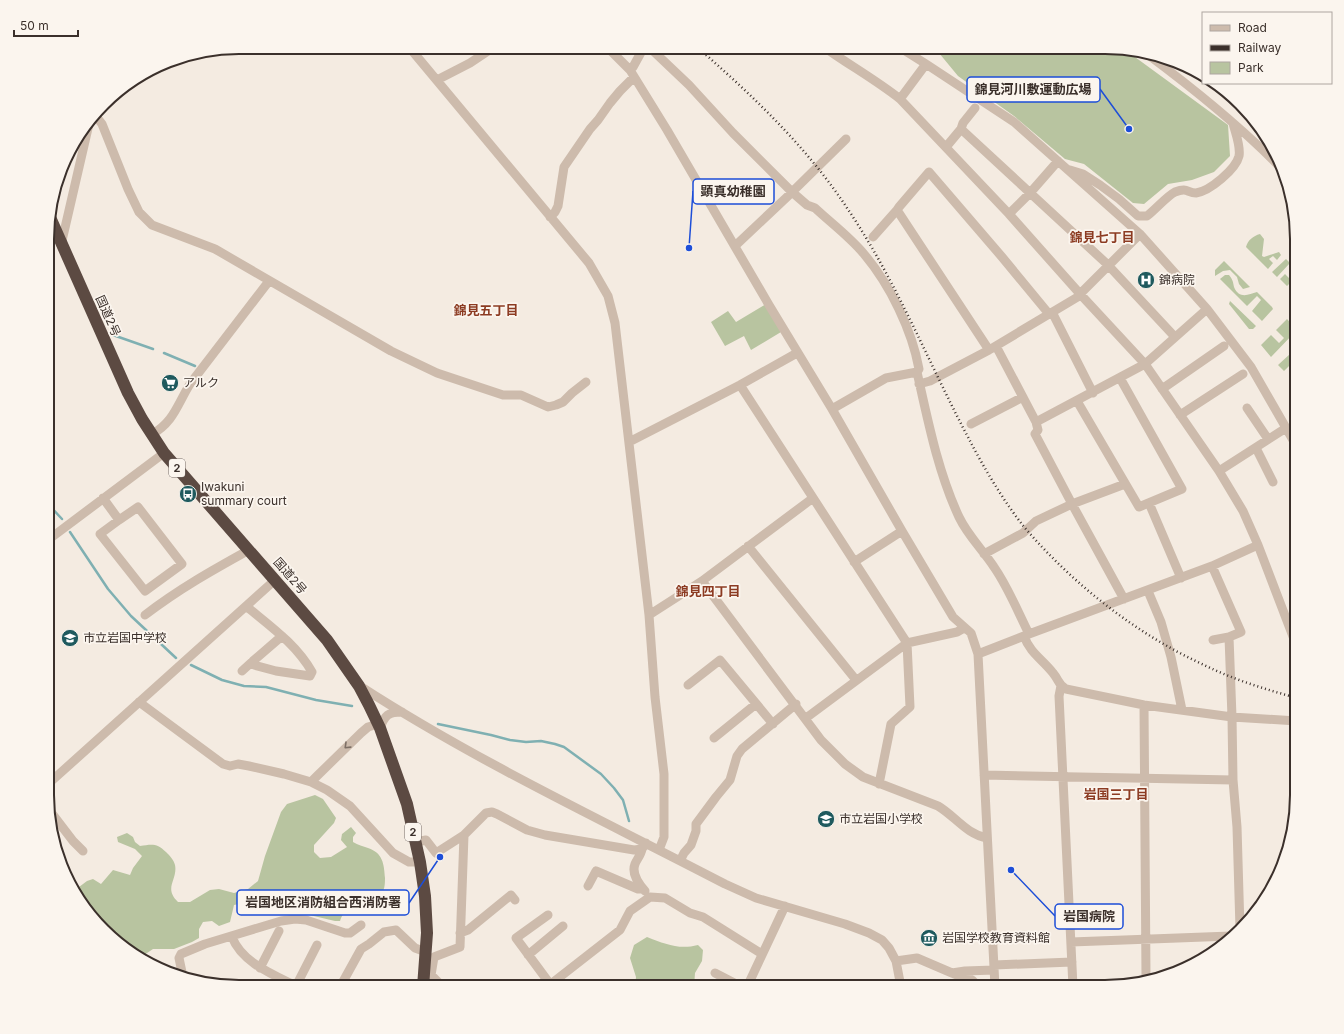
<svg xmlns="http://www.w3.org/2000/svg" width="1344" height="1034" viewBox="0 0 1344 1034" font-family="Inter,'Noto Sans JP',sans-serif">
<rect width="100%" height="100%" fill="#f4ebe1"/>
<!-- green -->
<path fill="#b8c4a0" d="M940,47H1117L1124,49L1228,125L1230,156L1214,172L1192,180L1168,184L1144,204L1133,203L1084,164L1065,159L1014,116L958,76L939,53Z
M1260,234L1264,239L1262,256L1264,257L1279,252L1281,255L1277,260L1273,256L1269,259L1273,263L1268,269L1246,247C1248,240 1253,236 1260,234Z
M1286,259L1290,263L1277,277L1272,272Z
M1224,261L1250,287L1243,289L1239,284L1237,277L1230,270L1223,271L1215,276V270Z
M1295,266L1297,268V276L1287,286L1280,279L1285,274L1290,279L1294,276L1289,271Z
M1225,275H1229C1233,280 1233,282 1234,287C1239,299 1248,295 1257,292L1272,307L1273,309L1262,321L1252,311L1261,300L1257,296L1247,306L1220,279Z
M1230,301L1256,326L1253,329H1249L1229,304Z
M766,304L781,332L751,350L744,336L725,346L711,322L728,311L736,322Z
M1287,319L1295,328V332L1271,357L1261,345L1271,335L1279,343L1284,338L1276,330Z
M1290,354L1295,360L1284,371L1278,365Z
M315,795L323,799L336,818L334,823L314,845V852L320,858L331,857L347,847L341,840L342,834L351,827L356,833L353,837V842C358,845 363,846 368,848C383,853 384,864 385,878C385,888 384,893 376,899L371,897C367,899 364,903 360,905C350,911 345,907 340,921H335L301,913L295,904H266L257,900L234,905L230,922L219,926L212,921L203,922L199,929V938L192,942L174,949H153L144,955H137L113,939L72,887H79L87,881L93,879L101,884L113,870L130,875L133,868L142,856L135,849L118,842L117,837L127,833L133,837L135,842L140,846C152,844 157,843 166,852C169,855 174,860 175,865C178,880 163,888 178,902H190L210,890L219,889L234,893L248,889L258,881L265,856L281,812L287,804Z
M647,937C665,944 679,950 698,945L703,950L702,961L695,973L694,987H635L636,977L630,958L634,945Z
M1102,981L1103,987H1076V983Z"/>
<g fill="none" stroke-linecap="round" stroke-linejoin="round">
<!-- stream -->
<path stroke="#7fb0b2" stroke-width="2.5" d="M113,335L153,349
M164,353L195,366
M48,504L62,519
M70,532L108,589L131,616L176,658
M191,665L222,680L244,686L266,687L316,700L352,706
M438,724L491,735L510,740L526,742L541,741L555,744L564,747L601,774L614,788L623,800L629,821"/>
<!-- minor -->
<path stroke="#cdbbac" stroke-width="9" d="M409,47L589,263L608,296L615,323L649,615L655,697L664,774V837L659,850
M607,47L630,70L667,130L769,305L832,409L902,531L953,617L971,633L978,654L995,987
M649,47L689,85L733,133L792,192L807,205L815,208C831,223 850,237 864,254C890,285 912,330 919,369L917,372C928,421 938,472 959,517C968,536 983,550 994,567C1008,587 1018,612 1029,634L1024,636C1030,653 1042,659 1053,673C1059,680 1058,685 1066,689L1144,705L1232,717L1297,721
M824,47C849,65 876,80 900,99L1009,214L1081,295L1145,364L1219,471L1243,511L1258,545L1297,647
M899,47L926,64L1014,122L1140,234L1207,309L1251,367L1297,447
M1147,54C1194,89 1239,125 1280,167
M630,70L633,67L644,47
M437,80L470,63L494,47
M900,99L926,64
M95,115L102,124L128,189L139,212L152,225L215,249L391,351L437,373L503,395H521L548,407L556,405L563,402L572,393L586,382
M961,129L963,123L975,108
M946,147L961,129L1107,264L1175,337
M1070,170L1083,174L1100,185L1119,199L1138,216H1147C1155,210 1167,196 1175,192C1188,187 1187,193 1196,193C1210,191 1236,169 1239,156C1241,146 1235,132 1233,123
M897,210L989,350
M1009,214L1030,193L1058,161
M550,217L555,212L558,206L564,167L590,129L598,120L610,103L620,91L634,77
M873,237L897,210L899,207L929,172L1002,257L1049,314
M61,245L89,124
M735,246L787,197L846,139
M1080,294L1140,234
M1052,312L1093,393
M996,346L1036,422L1038,430L1035,434L1072,504L1124,599
M919,384L930,381L989,350L1081,295
M740,385L907,643L910,707L891,724L879,784
M1162,389L1224,346
M1077,401L1139,507L1182,489L1120,378
M1247,408L1268,439
M832,409L886,378L917,372
M1180,415L1243,374
M1036,422L1145,364L1207,309
M971,424L1023,397
M151,435C174,422 177,405 190,384L269,281
M629,442L740,385L797,353
M1256,448L1273,482
M1219,471L1286,428
M103,498L119,520L138,507L182,564L145,591L100,534L119,520
M1149,503L1181,578
M48,540L164,453
M748,546L856,680
M984,554L1023,533L1036,521L1072,504L1125,484
M854,562L902,531
M1212,566L1241,632L1229,637L1213,640
M702,581L821,740L845,764L863,777L938,806C955,816 966,834 987,838
M1148,591L1161,622L1171,657L1182,710
M246,606C270,626 296,644 312,672L310,676L276,671L254,665L253,661L282,636
M145,615C179,589 211,571 249,550
M649,615L702,581L813,498
M1029,634L1212,566L1258,545
M1229,637L1232,717L1233,780L1237,827L1240,929
M978,654L1024,636
M242,671L253,661
M688,685L720,660L773,724
M360,686C476,761 602,820 725,884L756,898L845,924L869,933L882,940L889,948L896,961L901,987
M1061,686L1059,696L1073,987
M139,702L223,764L230,766L238,764L249,766L284,774L311,782L327,790L350,806L393,853L409,862H420
M1144,705L1146,977
M806,718L907,643L957,632L964,628
M380,728C385,715 388,712 402,712
M714,738L756,704
M984,775L1233,780
M311,782L317,776L361,733L368,727L378,724
M47,785L275,580
M47,807L73,841L83,851
M416,842L426,840L436,853L464,835L486,813L492,812L497,814L527,830L545,835L634,850L642,849L646,843
M642,849C641,855 637,859 635,864C631,874 639,884 645,891
M680,861L684,853L691,845L696,831V824L716,797L730,780L737,756L742,749L796,704
M588,886L596,871L638,889H643
M548,915L516,938L550,984
M460,933L468,930L511,895L515,900
M232,937C242,963 274,975 298,987
M1071,942L1231,936
M528,955L563,926
M896,961L917,958L952,973L965,971L994,970
M994,965L1072,962
M260,968L279,931
M425,973L431,975L443,987
M715,973L742,987
M954,974L972,980L979,987
M431,975L434,957L460,947L464,835
M183,977L179,958L181,954L205,944L281,921L295,919L306,920L345,933H350L361,925
M296,986L317,945
M340,987L361,949L369,944L384,932L396,930L415,948L426,952
M547,987L620,930L630,911L650,897L665,898L690,913L703,917L762,954
M747,987L785,906"/>
<!-- highway -->
<path stroke="#5c4a42" stroke-width="12" d="M49,215L128,393L142,419L164,453L327,640L359,686L369,705L380,728L407,804L420,862L425,896L427,933L423,987"/>
<!-- rail -->
<path stroke="#3b302b" stroke-width="2.5" stroke-dasharray="1 3" stroke-linecap="butt" d="M697,47C752,95 807,147 847,208C896,280 928,362 969,439C984,468 1004,502 1025,528C1073,584 1135,633 1202,664C1232,679 1264,689 1297,698"/>
</g>
<!-- one-way arrows -->
<defs><path id="oneway-chevron" d="M-2-3.5L2.5 0L-2 3.5" fill="none" stroke-width="1.6" stroke-linecap="round" stroke-linejoin="round"/></defs>
<use stroke="#7d6f65" href="#oneway-chevron" transform="translate(347 746) rotate(136)"/>
<!-- icons -->
<defs>
<symbol id="hospital-disc" viewBox="-11 -11 22 22"><circle r="9.5" fill="#1f5a5e" stroke="#fbf5ee"/><path d="M-5-5h3v3.5h4V-5h3V5h-3V1.5h-4V5h-3Z" fill="#fff"/></symbol>
<symbol id="supermarket-disc" viewBox="-11 -11 22 22"><circle r="9.5" fill="#1f5a5e" stroke="#fbf5ee"/><path d="M-6-5.5h2.5l.6 2H6L4.5 2H-2.5L-4.4-4H-6ZM-1.5 3.2a1.3 1.3 0 1 0 .1 0ZM3 3.2a1.3 1.3 0 1 0 .1 0Z" fill="#fff"/></symbol>
<symbol id="bus-disc" viewBox="-11 -11 22 22"><circle r="9.5" fill="#1f5a5e" stroke="#fbf5ee"/><path d="M-5-6H5V4H4V6H2V4H-2V6H-4V4H-5ZM-3.5-4V0h7V-4ZM-3.5 1.2v1.5H-2V1.2ZM2 1.2v1.5H3.5V1.2Z" fill="#fff"/></symbol>
<symbol id="school-disc" viewBox="-11 -11 22 22"><circle r="9.5" fill="#1f5a5e" stroke="#fbf5ee"/><path d="M0-5L7-2L0 1L-7-2ZM-4 1L0 2.5L4 1V4Q0 6-4 4Z" fill="#fff"/></symbol>
<symbol id="museum-disc" viewBox="-11 -11 22 22"><circle r="9.5" fill="#1f5a5e" stroke="#fbf5ee"/><path d="M0-6L6-3V-2H-6V-3ZM-5-1h2V3h-2ZM-1-1h2V3h-2ZM3-1h2V3H3ZM-6 4H6V6H-6Z" fill="#fff"/></symbol>
</defs>
<g fill-rule="evenodd">
<use href="#hospital-disc" x="1136" y="270" width="20" height="20"/>
<use href="#supermarket-disc" x="160" y="373" width="20" height="20"/>
<use href="#bus-disc" x="178" y="484" width="20" height="20"/>
<use href="#school-disc" x="60" y="628" width="20" height="20"/>
<use href="#school-disc" x="816" y="809" width="20" height="20"/>
<use href="#museum-disc" x="919" y="928" width="20" height="20"/>
</g>
<g text-anchor="middle" stroke-width="3.5" stroke-linejoin="round" paint-order="stroke">
<!-- shield labels -->
<g fill="#fbf5ee" stroke="#756b66" stroke-width="1">
<rect x="169" y="459" width="16" height="18" rx="3"/>
<rect x="405" y="823" width="16" height="18" rx="3"/>
</g>
<g font-size="11" font-weight="bold" fill="#3b302b">
<text x="177" y="472">2</text>
<text x="413" y="836">2</text>
</g>
<!-- poi labels -->
<g font-size="12" fill="#3b302b" stroke="#fbf5ee" text-anchor="start">
<text x="1159" y="284">錦病院</text>
<text x="183" y="387">アルク</text>
<text x="201" y="491">Iwakuni<tspan x="201" dy="14">summary court</tspan></text>
<text x="83" y="642">市立岩国中学校</text>
<text x="839" y="823">市立岩国小学校</text>
<text x="942" y="942">岩国学校教育資料館</text>
</g>
<!-- street labels -->
<g font-size="12" fill="#3b302b" stroke="#fbf5ee">
<text transform="translate(108 316) rotate(66)" y="4">国道2号</text>
<text transform="translate(290 576) rotate(49)" y="4">国道2号</text>
</g>
<!-- neighbourhood labels -->
<g font-size="13" font-weight="bold" fill="#8c3b22" stroke="#fbf5ee">
<text x="1102" y="242">錦見七丁目</text>
<text x="486" y="315">錦見五丁目</text>
<text x="708" y="596">錦見四丁目</text>
<text x="1116" y="799">岩国三丁目</text>
</g>
</g>
<!-- crop -->
<path d="M0 0H1344V1034H0ZM239 54H1105A185 185 0 0 1 1290 239V795A185 185 0 0 1 1105 980H239A185 185 0 0 1 54 795V239A185 185 0 0 1 239 54Z" fill="#fbf5ee" fill-rule="evenodd"/>
<path fill="none" stroke="#3b302b" stroke-width="2" d="M239 54H1105A185 185 0 0 1 1290 239V795A185 185 0 0 1 1105 980H239A185 185 0 0 1 54 795V239A185 185 0 0 1 239 54Z"/>
<!-- callouts -->
<path fill="none" stroke="#1d4ed8" stroke-width="1.5" d="M1129 129L1100 89M689 248L693 191M440 857L409 903M1011 870L1055 916"/>
<g fill="#1d4ed8" stroke="#fbf5ee" stroke-width="1.5">
<circle cx="1129" cy="129" r="4"/>
<circle cx="689" cy="248" r="4"/>
<circle cx="440" cy="857" r="4"/>
<circle cx="1011" cy="870" r="4"/>
</g>
<g fill="#fbf5ee" stroke="#1d4ed8" stroke-width="1.5">
<rect x="967" y="77" width="133" height="25" rx="4"/>
<rect x="693" y="179" width="81" height="25" rx="4"/>
<rect x="237" y="890" width="172" height="25" rx="4"/>
<rect x="1055" y="904" width="68" height="25" rx="4"/>
</g>
<g font-size="13" text-anchor="middle" font-weight="bold" fill="#3b302b">
<text x="1033" y="94">錦見河川敷運動広場</text>
<text x="733" y="196">顕真幼稚園</text>
<text x="323" y="907">岩国地区消防組合西消防署</text>
<text x="1089" y="921">岩国病院</text>
</g>
<!-- legend -->
<rect x="1202" y="12" width="130" height="72" fill="#fbf5ee" stroke="#aea6a0"/>
<rect x="1210" y="25" width="20" height="6" fill="#cdbbac" stroke="#aea6a0"/>
<text x="1238" y="32" font-size="12" fill="#3b302b">Road</text>
<rect x="1210" y="45" width="20" height="6" fill="#3b302b" stroke="#aea6a0"/>
<text x="1238" y="52" font-size="12" fill="#3b302b">Railway</text>
<rect x="1210" y="62" width="20" height="12" fill="#b8c4a0" stroke="#aea6a0"/>
<text x="1238" y="72" font-size="12" fill="#3b302b">Park</text>
<!-- scale -->
<path d="M14 30v6h64v-6" fill="none" stroke="#3b302b" stroke-width="2"/>
<text x="20" y="30" font-size="12" fill="#3b302b" stroke="#fbf5ee" stroke-width="3" paint-order="stroke">50 m</text>
</svg>
